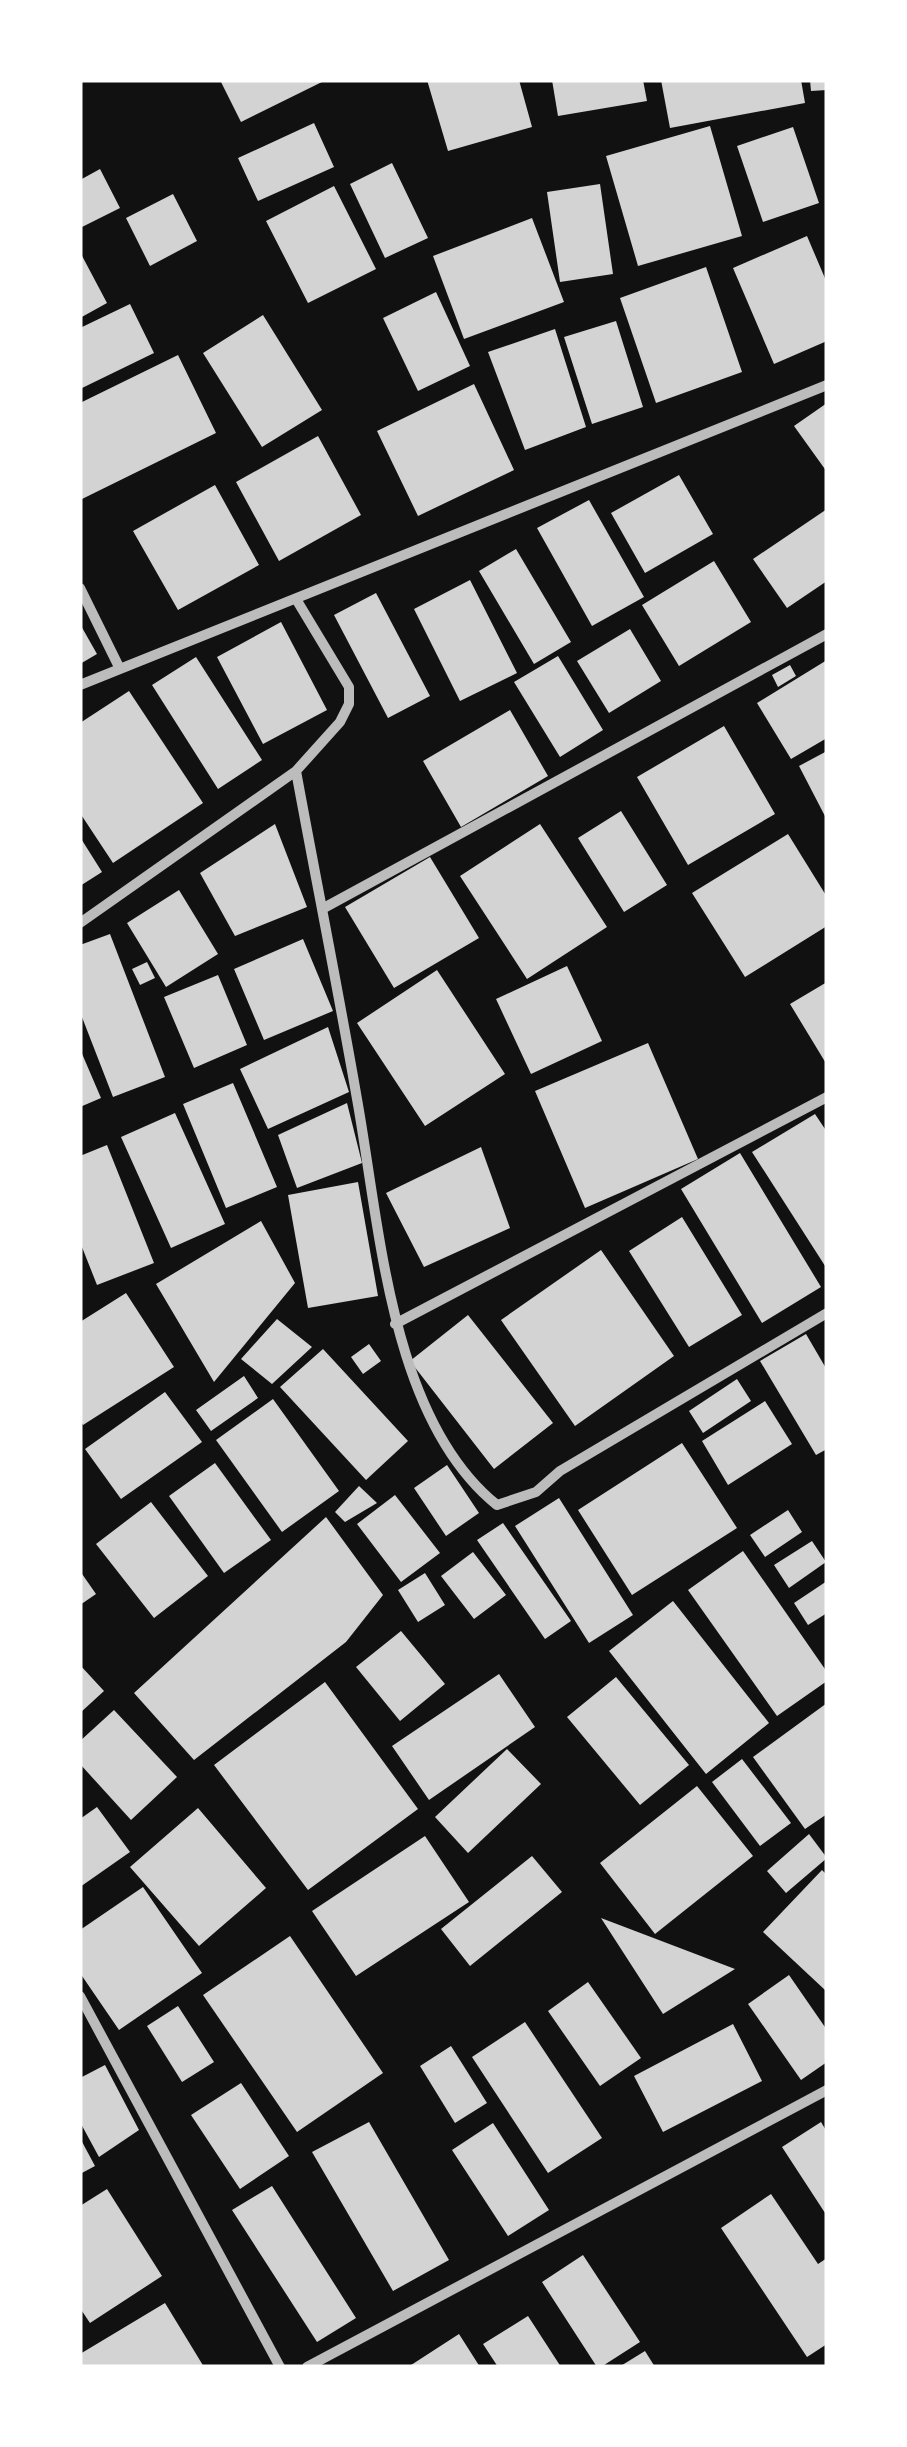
<svg xmlns="http://www.w3.org/2000/svg" width="907" height="2447" viewBox="0 0 907 2447" font-family="'Playfair Display',serif">
<rect width="100%" height="100%" fill="#111"/>
<!-- building -->
<path fill="#d3d3d3" d="M220,80H326L241,122Z
M427,80H519L532,127L448,151Z
M552,80H643L647,101L558,116Z
M661,80H801L805,103L670,128Z
M810,80H827V90L811,91Z
M314,123L334,167L258,201L238,158Z
M710,126L742,236L638,266L606,156Z
M793,127L819,203L763,222L737,146Z
M392,163L428,238L385,258L350,184Z
M100,169L120,208L80,228V180Z
M600,184L613,274L560,282L547,192Z
M334,186L376,269L308,303L266,221Z
M173,194L197,241L150,266L126,218Z
M532,218L564,302L464,339L433,256Z
M807,236L827,283V341L774,364L733,268Z
M80,252L107,303L80,318Z
M706,267L742,372L656,403L620,298Z
M436,292L470,366L418,391L383,318Z
M130,304L154,353L80,389V328Z
M263,315L322,410L262,447L203,353Z
M616,321L643,407L592,424L564,337Z
M555,329L586,427L525,450L488,352Z
M178,355L216,433L80,500V403Z
M474,384L514,470L418,516L377,431Z
M827,403V472L794,426Z
M318,436L361,515L279,561L236,482Z
M679,475L713,534L645,573L611,513Z
M215,485L259,565L178,610L133,531Z
M589,500L644,597L592,626L537,528Z
M827,509V581L787,608L753,559Z
M516,549L571,642L534,664L479,571Z
M714,561L751,622L679,666L642,605Z
M470,580L517,673L460,701L414,609Z
M376,593L430,696L388,718L334,615Z
M281,622L327,710L263,744L217,657Z
M80,624L97,654L80,664Z
M630,629L661,681L609,713L577,661Z
M558,656L603,730L560,757L514,682Z
M196,657L262,760L218,789L152,685Z
M827,660V738L791,759L757,703Z
M790,665L796,676L778,687L772,675Z
M129,691L203,803L113,863L80,813V723Z
M510,710L548,776L461,827L423,761Z
M724,726L775,814L688,865L637,777Z
M827,751V820L799,766Z
M621,811L667,885L624,912L578,838Z
M275,824L307,907L235,936L200,873Z
M540,824L607,927L527,979L460,876Z
M788,834L827,897V926L745,977L692,893Z
M80,837L102,872L80,886Z
M430,857L479,938L394,988L345,907Z
M179,890L218,954L166,987L127,923Z
M110,934L165,1077L113,1097L80,1012V945Z
M303,939L333,1011L264,1040L234,969Z
M147,962L155,978L140,985L132,969Z
M567,966L602,1041L531,1074L496,999Z
M437,970L505,1074L425,1126L357,1023Z
M218,975L247,1045L194,1068L164,997Z
M827,982V1065L790,1004Z
M328,1027L349,1092L268,1129L240,1069Z
M648,1043L698,1159L585,1208L535,1091Z
M80,1049L101,1098L80,1107Z
M233,1083L277,1187L226,1208L183,1104Z
M347,1103L362,1163L297,1188L278,1135Z
M175,1113L225,1224L171,1248L121,1137Z
M815,1114L827,1132V1269L752,1152Z
M107,1145L154,1263L97,1285L80,1242V1156Z
M481,1147L510,1228L424,1267L386,1193Z
M740,1153L821,1287L762,1323L681,1189Z
M358,1182L378,1296L308,1308L288,1195Z
M682,1217L742,1315L689,1347L629,1251Z
M261,1221L295,1283L214,1382L156,1284Z
M601,1250L674,1356L575,1426L501,1320Z
M126,1293L174,1367L83,1425L80,1420V1322Z
M468,1315L553,1423L494,1469L410,1361Z
M277,1319L312,1347L272,1384L241,1359Z
M806,1334L827,1370V1449L816,1455L760,1361Z
M369,1344L381,1361L363,1374L351,1357Z
M323,1349L408,1441L366,1480L280,1387Z
M244,1376L258,1398L211,1431L196,1410Z
M737,1379L751,1401L703,1433L689,1411Z
M165,1392L202,1442L121,1499L85,1449Z
M273,1399L339,1491L282,1532L216,1440Z
M765,1401L792,1444L728,1485L702,1441Z
M682,1443L737,1528L632,1595L578,1510Z
M215,1463L271,1540L224,1573L169,1496Z
M447,1465L479,1513L446,1536L414,1488Z
M359,1486L377,1503L345,1522L335,1512Z
M395,1495L440,1553L401,1582L357,1524Z
M559,1498L633,1615L589,1643L515,1526Z
M151,1502L208,1576L154,1618L96,1544Z
M788,1510L802,1532L765,1557L750,1535Z
M326,1517L383,1595L346,1642L194,1760L134,1693Z
M503,1523L571,1621L545,1639L477,1540Z
M812,1541L826,1562L789,1588L774,1565Z
M743,1551L827,1672V1681L777,1716L688,1590Z
M473,1552L506,1595L474,1619L441,1576Z
M80,1571L96,1594L80,1605Z
M425,1573L445,1605L418,1622L398,1590Z
M827,1581V1613L808,1625L794,1603Z
M673,1601L769,1723L706,1774L609,1651Z
M401,1631L445,1684L400,1721L356,1667Z
M80,1665L104,1691L80,1713Z
M499,1674L535,1727L429,1800L392,1746Z
M616,1677L689,1765L640,1805L567,1717Z
M325,1682L418,1809L308,1890L214,1765Z
M827,1703V1814L805,1829L753,1757Z
M114,1710L177,1777L131,1820L80,1764V1741Z
M507,1749L541,1784L468,1853L435,1817Z
M742,1759L791,1823L760,1846L712,1782Z
M697,1786L753,1856L655,1934L600,1863Z
M97,1807L130,1852L80,1887V1819Z
M198,1808L266,1888L199,1946L130,1867Z
M809,1834L827,1858L786,1893L767,1871Z
M425,1836L469,1902L356,1976L312,1911Z
M532,1856L562,1892L470,1966L441,1929Z
M822,1870L827,1875L825,1990L763,1932Z
M143,1887L202,1973L119,2030L80,1973V1930Z
M601,1918L735,1969L663,2014Z
M290,1936L383,2073L297,2132L203,1995Z
M789,1975L827,2030V2062L801,2080L748,2004Z
M588,1982L641,2058L600,2086L548,2011Z
M178,2006L214,2062L182,2082L147,2026Z
M525,2022L602,2138L548,2173L472,2057Z
M733,2024L762,2081L663,2132L634,2076Z
M451,2046L487,2103L455,2123L420,2066Z
M105,2065L139,2130L99,2157L80,2122V2078Z
M241,2083L289,2156L240,2189L191,2115Z
M369,2122L449,2260L393,2291L312,2152Z
M821,2122L827,2132V2216L782,2147Z
M493,2123L549,2210L508,2236L452,2150Z
M80,2138L95,2166L80,2174Z
M272,2186L356,2318L317,2342L232,2210Z
M107,2189L162,2276L90,2323L80,2308V2206Z
M771,2194L818,2264L827,2258V2344L807,2357L721,2228Z
M583,2255L640,2342L601,2367H597L542,2282Z
M165,2303L204,2367H80V2354Z
M528,2316L561,2367H498L483,2344Z
M459,2334L480,2367H408Z
M645,2351L655,2367H619Z"/>
<g fill="none" stroke-linecap="round" stroke-linejoin="round">
<!-- minor -->
<path stroke="#bcbcbc" stroke-width="10" d="M80,588L119,667
M80,685L827,385
M296,771C316,880 338,989 357,1099C380,1226 390,1419 497,1505L536,1492L560,1471L827,1313
M322,909L827,634
M80,923L296,771L340,722L349,704V687L296,599
M395,1324L827,1097
M80,1996L280,2367
M307,2367L827,2090"/>
</g>
<!-- border -->
<rect width="907" height="2447" fill="none" stroke="#ffffff" stroke-width="165"/>
</svg>
